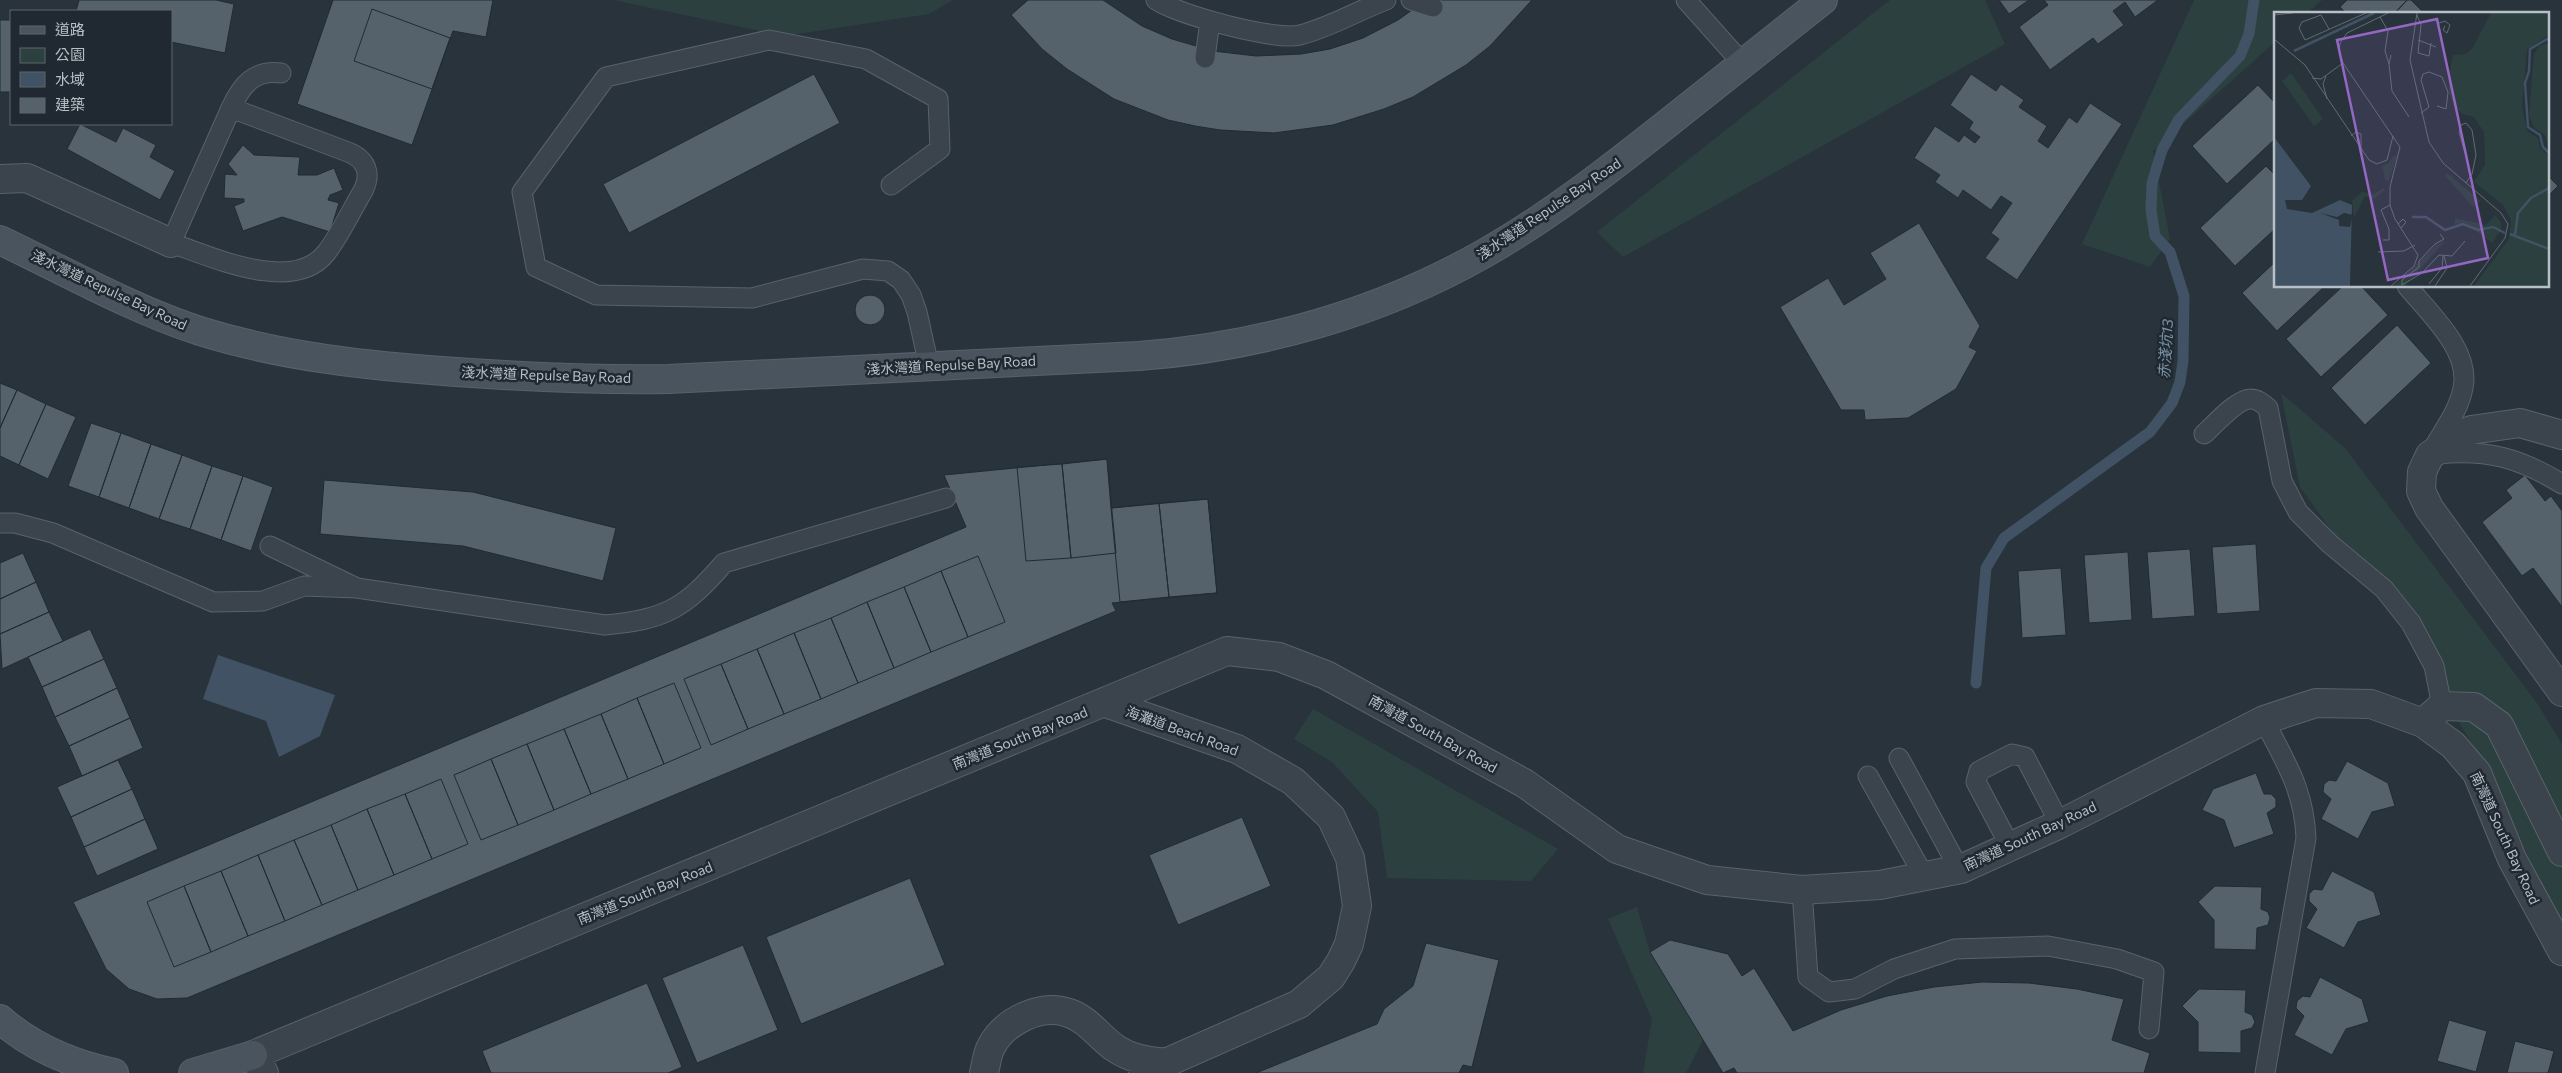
<svg xmlns="http://www.w3.org/2000/svg" width="2562" height="1073" viewBox="0 0 2562 1073" font-family="Commissioner,'Noto Sans TC',sans-serif">
<rect width="100%" height="100%" fill="#28333c"/>
<!-- green -->
<path fill="#2c413f" d="M613,0H953L929,14L784,36Z
M1890,0H1985L2005,44L1623,257L1597,232Z
M2194,0H2322L2306,14H2276V41L2153,151L2170,239L2150,267L2082,244Z
M2281,393L2345,448L2537,703L2562,744V930L2486,767L2402,628L2300,487Z
M1313,709L1558,849L1531,881L1387,878L1378,812L1332,762L1294,739Z
M1637,907L1650,952L1703,1040L1686,1073H1643L1652,1019L1608,919Z"/>
<!-- water -->
<path fill="#405263" d="M218,655L335,695L320,736L279,757L266,721L203,699Z"/>
<g fill="none" stroke-linecap="round" stroke-linejoin="round">
<!-- stream -->
<path stroke="#405263" stroke-width="11" d="M1976,683L1986,568L2004,538L2150,432L2172,403L2180,382L2183,361L2184,296L2170,252L2155,236L2151,210L2152,183L2162,150L2179,119L2240,56L2249,34L2254,0"/>
</g>
<!-- building -->
<path fill="#55616b" stroke="#222b33" d="M79,0H216L234,4L225,53L171,42V11H76Z
M333,0H493L486,37L453,31L412,145L297,104Z
M1028,0H1103L1142,26L1172,39L1213,51L1256,56L1301,54L1330,49L1363,38L1398,20L1426,0H1532L1490,46L1466,65L1413,97L1384,109L1333,125L1274,133L1220,130L1195,126L1168,120L1114,99L1067,69L1042,49L1011,15Z
M1999,0H2029L2009,14Z
M2044,0H2158L2135,17L2125,2L2113,11L2124,25L2098,44L2093,38L2050,70L2019,27L2048,5Z
M2347,0H2407L2394,14H2347L2340,7Z
M2407,0H2411L2425,14H2394Z
M372,9L450,38L432,89L354,61Z
M0,20H11V92H0Z
M814,74L840,123L629,233L603,184Z
M1971,74L1996,91L2001,84L2024,100L2019,107L2047,126L2038,141L2048,148L2069,117L2077,123L2090,103L2122,124L2017,280L1985,258L1999,239L1991,233L2012,203L2001,196L1991,210L1963,190L1958,198L1935,182L1940,175L1914,158L1935,126L1959,142L1964,135L1975,143L1980,137L1969,129L1973,122L1950,105Z
M2258,85L2276,104V138L2227,184L2192,146Z
M80,124L116,142L123,128L156,145L150,157L175,171L160,200L67,149Z
M243,145L254,155L300,157L298,175H317L334,168L343,190L330,195L328,200L339,203L330,232L282,217L243,231L234,206L244,202V199L224,198L225,174L237,175L228,164Z
M2266,166L2276,176V228L2235,266L2200,228Z
M2548,176L2558,186L2548,196Z
M1919,223L1980,326L1969,347L1977,351L1956,389L1908,418L1865,420L1864,410H1841L1780,307L1828,278L1844,305L1886,279L1870,253Z
M2276,261V286H2325L2277,331L2242,293Z
M2343,286H2361L2388,315L2321,377L2286,339Z
M855 310a15 15 0 1 1 30 0a15 15 0 1 1-30 0Z
M2397,325L2431,363L2365,425L2331,388Z
M0,383L17,390L0,428Z
M17,390L46,404L19,465L0,456V428Z
M46,404L76,417L48,479L19,465Z
M91,423L121,433L99,497L68,486Z
M121,433L151,444L129,508L99,497Z
M151,444L182,455L159,519L129,508Z
M182,455L212,466L190,529L159,519Z
M1107,459L1116,553L1071,558L1062,464Z
M1107,459L1111,508L1208,499L1217,593L1112,603L1116,611L187,998L157,999L129,989L106,969L73,902L966,527L944,475Z
M1062,464L1071,558L1026,561L1017,467Z
M212,466L243,476L221,540L190,529Z
M2525,475L2545,501L2551,496L2562,511V607L2533,568L2522,576L2482,522L2512,498L2506,490Z
M243,476L273,487L251,551L221,540Z
M324,480L473,492L616,528L603,581L463,546L320,534Z
M1208,499L1217,593L1169,597L1159,503Z
M1159,503L1169,597L1120,602L1111,508Z
M2256,544L2260,611L2217,614L2212,547Z
M2190,549L2195,616L2152,619L2147,552Z
M2128,552L2132,620L2089,623L2084,555Z
M23,553L36,582L0,599V563Z
M978,556L1005,622L968,637L941,571Z
M2061,568L2066,635L2022,638L2018,571Z
M941,571L968,637L931,652L904,587Z
M36,582L49,612L0,634V599Z
M904,587L931,652L894,668L867,602Z
M867,602L894,668L858,683L831,618Z
M49,612L63,641L2,669L0,634Z
M831,618L858,683L821,699L794,633Z
M90,629L104,659L42,687L28,657Z
M794,633L821,699L784,714L757,649Z
M757,649L784,714L748,729L721,664Z
M104,659L117,688L55,717L42,687Z
M721,664L748,729L711,745L684,679Z
M674,683L701,748L664,764L637,698Z
M117,688L130,718L69,746L55,717Z
M637,698L664,764L628,779L601,714Z
M601,714L628,779L591,794L564,729Z
M130,718L143,748L82,776L69,746Z
M564,729L591,794L554,810L527,744Z
M527,744L554,810L518,825L491,759Z
M491,759L518,825L481,840L454,775Z
M118,760L132,789L71,817L57,787Z
M2347,761L2388,783L2395,806L2372,812L2358,839L2321,819L2331,799L2323,792L2324,784L2329,780L2336,781Z
M2256,773L2264,794H2271L2276,799V807L2267,813L2274,834L2234,848L2224,820L2202,810L2213,789Z
M441,779L468,844L432,859L405,794Z
M132,789L145,819L84,847L71,817Z
M405,794L432,859L394,875L367,809Z
M367,809L394,875L358,890L331,825Z
M1242,817L1271,886L1178,925L1149,855Z
M145,819L158,849L97,876L84,847Z
M331,825L358,890L322,905L294,840Z
M294,840L322,905L285,921L258,855Z
M258,855L285,921L248,936L221,871Z
M221,871L248,936L211,952L184,886Z
M2332,871L2374,892L2381,915L2358,922L2344,948L2306,928L2317,909L2309,901V894L2314,889L2322,890Z
M910,878L945,965L801,1024L766,937Z
M184,886L211,952L174,967L147,902Z
M2215,886L2262,887L2261,909L2268,912L2270,918L2268,925L2257,928L2256,950L2214,949V920L2198,902Z
M1670,940L1728,954L1742,976L1754,968L1793,1031L1841,1010L1887,996L1934,987L1982,982L2029,983L2077,989L2124,999L2112,1040L2150,1053L2144,1073H1737L1734,1068L1723,1073L1650,952Z
M1426,943L1499,960L1472,1067L1463,1065L1459,1073H1256L1377,1024L1384,1009L1413,986Z
M743,945L778,1030L697,1063L662,978Z
M2320,977L2362,999L2369,1022L2346,1029L2332,1055L2294,1035L2304,1016L2296,1008L2297,1001L2303,996L2310,997Z
M647,983L682,1067L668,1073H491L482,1051Z
M2199,989L2246,990L2245,1012L2252,1015L2255,1022L2252,1028L2241,1031V1053L2198,1052V1022L2182,1006Z
M2449,1020L2487,1031L2476,1072L2437,1061Z
M2515,1041L2554,1051L2548,1073H2507Z"/>
<g fill="none" stroke-linecap="round" stroke-linejoin="round">
<defs>
<path id="lane" d="M1156,0C1179,15 1275,41 1300,35C1331,27 1357,11 1386,0
M1411,0L1433,7
M1686,0L1743,64
M1205,58L1210,21
M231,108L348,152C366,159 372,173 363,191C351,211 340,235 326,253C293,295 210,256 171,243L231,108C242,84 254,70 281,73
M891,185L940,149L938,99L866,59L769,40L606,77L522,192L536,267L596,295L752,298L863,269L888,271L901,280L911,295L917,312L929,366
M2407,286C2429,313 2471,350 2463,388C2459,411 2441,434 2430,454
M2204,434C2214,425 2238,398 2251,399C2258,399 2263,404 2268,408L2282,481L2298,512L2330,544L2384,589L2411,623L2434,666L2442,706
M2438,454C2487,449 2520,458 2562,484
M0,523H15L53,533L213,602L263,601L304,586L357,588L270,546
M357,588L605,625C665,620 685,608 724,563L946,498
M2264,720C2285,762 2304,789 2306,838L2265,1073
M1899,758L1956,863L1957,870
M1868,776L1924,876
M2010,846L1976,782L1979,771L2012,754L2025,757L2060,824
M1802,890L1808,977L1829,992L1855,989L1894,969L1955,949L2048,946L2117,959L2154,972L2149,1029"/>
<path id="street" d="M0,179L27,178L171,243
M2562,435L2520,423L2471,430L2430,455L2422,472L2421,491L2429,508L2562,692
M1106,703L1237,749L1293,781L1331,817L1350,858L1357,906L1349,944L1341,961L1331,977L1299,1004L1143,1073
M2423,723L2442,706L2474,707L2499,725L2562,852
M264,1073L253,1055L1227,651L1279,657L1326,675L1524,783L1617,849L1707,880L1802,890L1880,885L1961,869L2060,824L2264,720L2316,703L2371,704L2423,723L2453,745L2477,773L2512,859L2562,951
M984,1073C986,1065 987,1054 991,1047C1004,1021 1041,1003 1069,1013C1089,1020 1099,1037 1115,1048C1131,1059 1148,1061 1166,1063"/>
<path id="secondary" d="M0,240C63,270 134,310 200,331C283,357 370,366 456,372C527,377 597,380 668,379L1139,356C1260,347 1380,313 1485,253C1550,216 1610,169 1668,123C1720,82 1771,41 1823,0
M0,1019C33,1048 72,1064 114,1073
M193,1073L253,1055"/>
</defs>
<!-- lane casing -->
<use href="#lane" stroke="#59626a" stroke-width="21"/>
<!-- street casing -->
<use href="#street" stroke="#59626a" stroke-width="30"/>
<!-- secondary casing -->
<use href="#secondary" stroke="#59626a" stroke-width="30"/>
<!-- lane -->
<use href="#lane" stroke="#3b444c" stroke-width="19"/>
<!-- street -->
<use href="#street" stroke="#3b444c" stroke-width="28"/>
<!-- secondary -->
<use href="#secondary" stroke="#4a545f" stroke-width="28"/>
</g>
<g text-anchor="middle" stroke-width="5" stroke-linejoin="round" paint-order="stroke">
<!-- street labels -->
<g font-size="14" fill="#b7bfc7" stroke="#202931">
<text transform="translate(1549 209) rotate(-34)" y="5">淺水灣道 Repulse Bay Road</text>
<text transform="translate(109 290) rotate(25)" y="5">淺水灣道 Repulse Bay Road</text>
<text transform="translate(951 365) rotate(-3)" y="5">淺水灣道 Repulse Bay Road</text>
<text transform="translate(546 375) rotate(2)" y="5">淺水灣道 Repulse Bay Road</text>
<text transform="translate(1182 731) rotate(20)" y="5">海灘道 Beach Road</text>
<text transform="translate(1433 734) rotate(29)" y="5">南灣道 South Bay Road</text>
<text transform="translate(1020 738) rotate(-22)" y="5">南灣道 South Bay Road</text>
<text transform="translate(2030 836) rotate(-25)" y="5">南灣道 South Bay Road</text>
<text transform="translate(2505 838) rotate(65)" y="5">南灣道 South Bay Road</text>
<text transform="translate(645 893) rotate(-22)" y="5">南灣道 South Bay Road</text>
</g>
<!-- water labels -->
<g font-size="15" font-style="italic" fill="#7c93a7" stroke="#202931">
<text transform="translate(2166 349) rotate(-86)" y="5">赤淺坑13</text>
</g>
</g>
<!-- overview -->
<g transform="translate(2274 12)">
<rect width="275" height="275" fill="#28333c"/>
<path d="M217,1H275V23L253,37L248,94L253,119L264,126L266,136L275,144V274H200L235,227L237,208L229,193L200,170L211,153L210,120L200,105L188,102L180,94L175,81V63L179,43L192,42L198,37ZM275,31V134L271,123L260,116L255,103L260,42L265,34ZM17,61L49,107L40,114L8,69ZM120,143L123,144L115,169L111,168L108,154L114,152ZM173,161L207,189L199,195L171,164ZM109,176L111,178L100,187L91,184L80,205L78,189L88,180L100,182ZM221,203L227,210V218L218,231L192,211L181,213V206L212,213ZM172,228L131,274H120L163,232Z" fill="#2c413f"/>
<path d="M0,125L37,174L28,188H11L13,197L38,201L66,188L78,193L76,274H0Z" fill="#405263"/>
<path d="M46,201L63,205L70,201L79,203L76,215L65,214V208Z" fill="#28333c"/>
<path fill="none" stroke="#405263" stroke-width="2.5" d="M275,26L256,37L255,59L251,71L254,115L266,123L269,135L275,141M20,39L100,1M138,205H152L171,218L189,212L204,218L219,215L231,221M236,222L275,237M241,223L244,201L257,186L275,176"/>
<path fill="none" stroke="#616b74" stroke-width="1" d="M114,1L73,21L66,31L65,40L69,51L126,135L116,175V193L121,207L144,243L140,254L117,274M143,1L136,48L155,130L169,151L227,201L234,212L231,226L196,274M0,3L19,1M143,3L147,13L144,41L155,44L157,31M106,5L114,19L111,39L115,52L117,43M165,11L171,9L176,13L173,21L169,18L171,14M55,17L47,3L28,10L25,16L31,28L92,1M0,27L31,53L95,148L103,152L113,148L119,124M144,28L162,35M115,52L118,79L135,105M52,64L49,72L53,87M38,66L47,67L69,51M147,101L155,95L147,68L149,62L155,60L168,65L174,80L172,97L163,94M77,124L82,120L87,122V137M191,141L185,120L187,113L192,111L198,118L202,143L198,162L192,171M124,212L129,207L132,210L127,216M166,222L170,227L161,232L145,249V255L128,268V273L148,261L165,243L178,244L191,229M109,228H115V217L107,198L116,193M104,240L130,239L141,233M155,272L168,256L169,244M161,274L173,256L170,244"/>
<path fill="#9367c2" fill-opacity="0.15" stroke="#9367c2" stroke-width="2.5" d="M163,7L214,246L114,268L63,28Z"/>
<rect width="275" height="275" fill="none" stroke="#b7bfc7" stroke-width="2.5"/>
</g>
<!-- legend -->
<rect x="10" y="10" width="162" height="115" fill="#202931" stroke="#5c656d"/>
<rect x="20" y="26" width="25" height="8" fill="#4a545f" stroke="#5c656d"/>
<text x="55" y="35" font-size="15" fill="#b7bfc7">道路</text>
<rect x="20" y="48" width="25" height="15" fill="#2c413f" stroke="#5c656d"/>
<text x="55" y="60" font-size="15" fill="#b7bfc7">公園</text>
<rect x="20" y="72" width="25" height="15" fill="#405263" stroke="#5c656d"/>
<text x="55" y="85" font-size="15" fill="#b7bfc7">水域</text>
<rect x="20" y="98" width="25" height="15" fill="#55616b" stroke="#5c656d"/>
<text x="55" y="110" font-size="15" fill="#b7bfc7">建築</text>
</svg>
